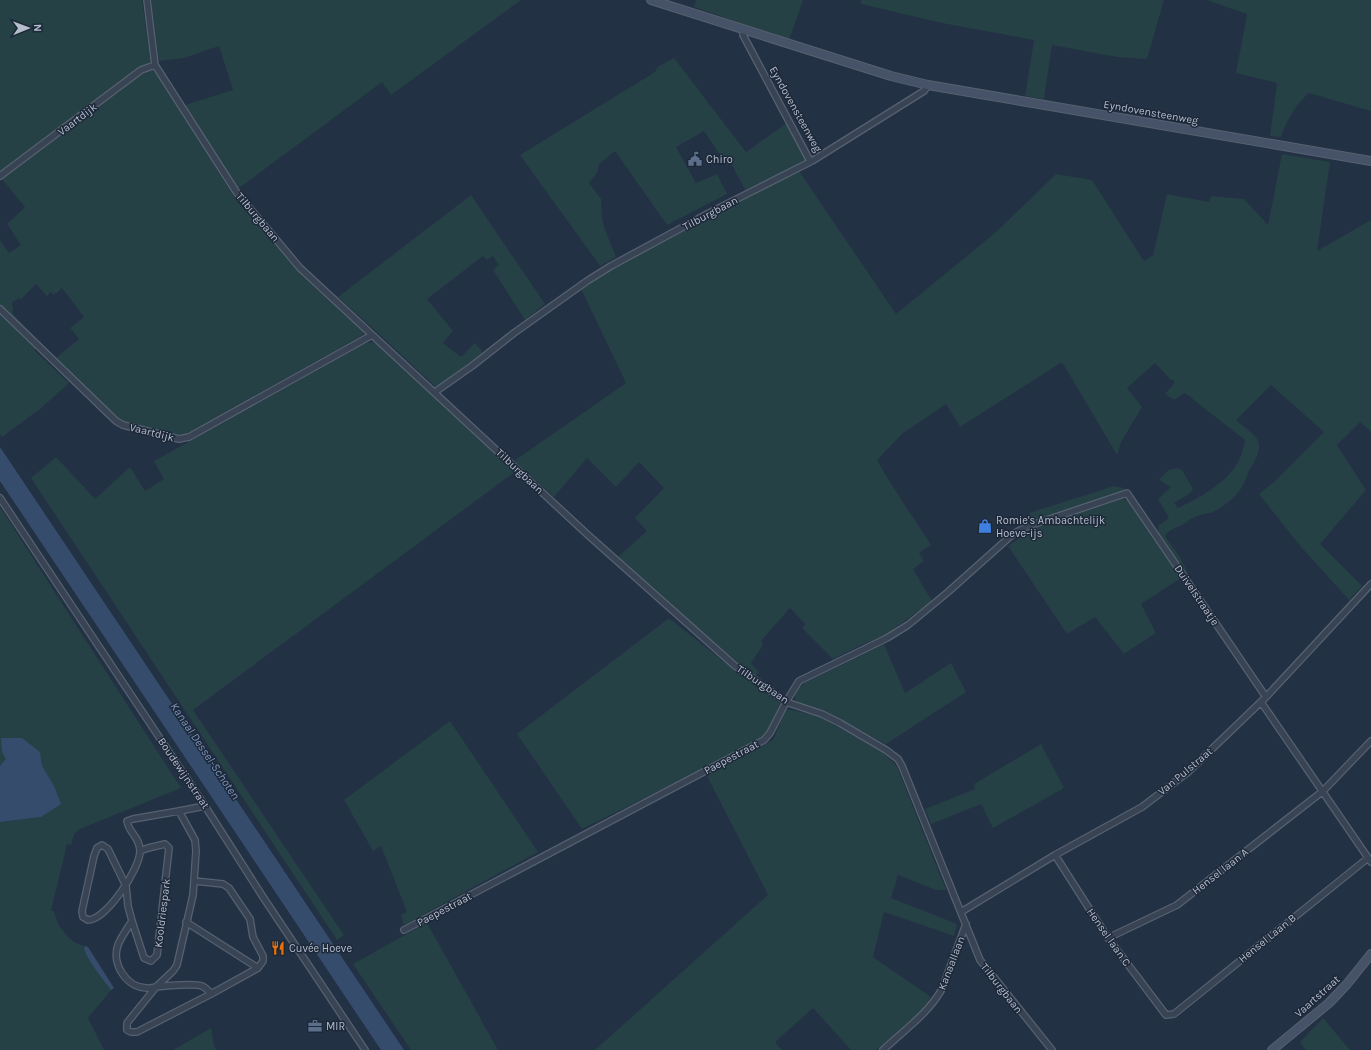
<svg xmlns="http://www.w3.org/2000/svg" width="1371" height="1050" viewBox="0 0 1371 1050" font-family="Karla,sans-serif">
<rect width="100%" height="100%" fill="#233144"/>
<!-- green -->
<path fill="#254145" d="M0,0H142L151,64L141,68L0,172Z
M151,0H521L391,95L382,82L238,189L185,105L233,90L219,46L184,58L159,61Z
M696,0H803L789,40L694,7Z
M861,0H1164L1147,59L1117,57L1052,45L1044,99L1025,96L1034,40L942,23L861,4Z
M1207,0H1371V111L1309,93C1295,105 1287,120 1281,137L1270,136L1277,83L1236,73L1247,14Z
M674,58L746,152L787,123L806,158L804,163L745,190L731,163L727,165L704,131L676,147L696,183L717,174L727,194L667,225L615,151L599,164L597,173L589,183L601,199L602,217L604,227L616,257L600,266L520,155L655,72L657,67Z
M151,70H155L236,200L303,277L362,330L364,333L361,336L186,434H172L120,420L56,358L79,339L70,328L84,317L62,288L54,295L51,292L47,296L36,284L21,299L19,298L12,302L13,314L41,343L34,350L69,383L40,409L2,437L0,434V240L9,253L21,245L7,224L25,207L1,178L144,72Z
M1282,154L1330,162L1317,251L1371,220V432L1360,422L1337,445L1366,490L1320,544L1362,586L1349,600L1301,547L1259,494L1275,481L1324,432L1271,385L1236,420C1258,438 1268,441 1250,469C1247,474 1247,478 1244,483C1242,488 1237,494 1233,498C1227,503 1218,511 1210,513C1204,514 1198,515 1193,518C1188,520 1185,524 1180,526C1173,529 1170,529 1165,536L1179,556L1188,573L1186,574L1158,532L1159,525L1169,518L1158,499L1171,487L1165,484L1159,479L1169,470L1178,468L1182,470L1193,489L1189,494L1174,503L1178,508C1195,500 1220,486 1232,471C1239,463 1243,451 1245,440L1185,393L1174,400L1165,394L1175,382L1170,379L1155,363L1127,388L1142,407L1121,442L1117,455L1062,362L960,427L946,404L902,434L877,460L888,479L931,545L919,553L924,561L913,569L932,601L885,635L857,647L833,659L802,628L805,624L790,608L761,641L763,645L751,663L759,672L755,677L702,632L618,557L647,531L635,518L664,488L639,462L616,487L587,458L554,497L514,461L626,383L581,289L603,272L651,246L799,171L896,314L996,232L1056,174L1092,180L1144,261L1153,255L1167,194L1209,202L1211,196L1244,199L1268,225Z
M471,195L545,304L525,320L493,270L499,265L493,256L487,260L483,256L427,299L453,331L443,343L461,357L475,343L482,351L481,354L437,388L380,335L338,297Z
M373,342L378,345L516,471L193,710L344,935L337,940L31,478L56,457L95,499L130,467L145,491L164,479L154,461L366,343Z
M1114,486L1124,488V491L1031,522L1029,513Z
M1122,499L1128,500L1181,578L1141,604L1156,633L1124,654L1095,617L1067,634L1008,546L1033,529Z
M0,507L181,788L80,829L74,834L71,845L67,844L51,911H54C57,926 69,943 85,946L83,947L108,986L112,989L88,1018L104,1050H0V822L41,817L0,819Z
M669,618L743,677L782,705L769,730L759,739L653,794L582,829L517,734Z
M884,644L905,693L951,663L966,692L886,744L823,710L796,702C792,694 799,688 805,683Z
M786,710H792L819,716L883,753L894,763L898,769L946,890H936L898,875L891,898L957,924L954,936L884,912L873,957L931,997L925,1008L876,1050H851L813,1008L775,1042L782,1050H593L596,1049L768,895L707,776L773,740Z
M450,721L538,852L404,925L401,915L407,912L381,846L373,851L344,800Z
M1041,744L1064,788L993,828L981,804L931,824L925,809L975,789L974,784Z
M427,923L498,1050H411L353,964Z
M1323,1018L1350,1050H1306L1300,1042Z
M211,1028L214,1046L217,1050H173Z"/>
<!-- water -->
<path fill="#364c6d" d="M0,447L404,1050H381L0,481Z
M1,738H22L40,752L42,766L54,786L61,804L41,817L0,822V766L6,759L2,752Z
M84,946L88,947L114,988L111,990L108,986C102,978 83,954 84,946Z"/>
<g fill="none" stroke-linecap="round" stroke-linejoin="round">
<defs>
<path id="street" d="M147,0L155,65L237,193L300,268L588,535L734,665L786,702L822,714L840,723L886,750L898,759L902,766L980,960L1052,1050
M745,30L743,35L810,161
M0,176L141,70L155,65
M0,309L116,421L123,425L179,439L189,437L372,335
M435,392L472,366L514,333L587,281L611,266L707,214L812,161L924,91L928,85
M0,498L205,806L263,897L365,1050
M1261,702L1371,862
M179,811L195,840L196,851L194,881L223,884L229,888L250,919L253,937L263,956V961L258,968L211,994L137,1032H131L127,1030V1023L156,987L173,971L177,965L193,895L194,881
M140,851L148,848L165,844L169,848L157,955L151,961L144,958L132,921L128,906L126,886L108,849L102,845L97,848L94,856L82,911L83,917L88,920C106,920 140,869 140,851C140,837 128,832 127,821L133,819L179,811L205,806
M1055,855L1108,938L1166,1015L1174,1014L1368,858
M961,912L1055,855L1142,807L1188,772L1266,697L1371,584
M132,921C127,929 121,937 118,945C111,964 127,988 147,988C150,989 153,987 156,987C164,986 195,983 202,986C206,988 209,991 211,994
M186,922L258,968
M404,930L764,740L770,733L786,702L799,681L887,638L908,625L948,592L1013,534L1026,527L1127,493L1266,697
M1108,938L1177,905L1323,791L1371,741
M883,1050C903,1031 928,1014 942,989L966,924"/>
<path id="secondary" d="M651,0L891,76L928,85L1371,161
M1272,1050L1329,1003L1347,984L1371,954"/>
</defs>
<!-- street casing -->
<use href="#street" stroke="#566171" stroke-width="8"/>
<!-- secondary casing -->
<use href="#secondary" stroke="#566171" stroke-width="10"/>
<!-- street -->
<use href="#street" stroke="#384353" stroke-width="5.5"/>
<!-- secondary -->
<use href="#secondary" stroke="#465267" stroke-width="8"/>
</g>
<!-- icons -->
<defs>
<symbol id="civic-bare" viewBox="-9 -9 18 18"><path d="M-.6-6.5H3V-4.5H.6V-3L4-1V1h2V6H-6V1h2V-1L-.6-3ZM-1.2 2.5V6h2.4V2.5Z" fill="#5c6f8a" stroke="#1d2839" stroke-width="2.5" paint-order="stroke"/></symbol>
<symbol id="shop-bare" viewBox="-9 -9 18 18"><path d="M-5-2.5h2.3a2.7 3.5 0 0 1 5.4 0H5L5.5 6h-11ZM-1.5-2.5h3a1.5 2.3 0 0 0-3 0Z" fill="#3f7fe0" stroke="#1d2839" stroke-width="2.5" paint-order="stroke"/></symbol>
<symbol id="restaurant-bare" viewBox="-9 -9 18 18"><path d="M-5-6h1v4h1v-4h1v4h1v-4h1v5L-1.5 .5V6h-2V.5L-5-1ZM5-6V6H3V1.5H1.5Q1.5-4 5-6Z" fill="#e8710a" stroke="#1d2839" stroke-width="2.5" paint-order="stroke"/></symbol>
<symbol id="office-bare" viewBox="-9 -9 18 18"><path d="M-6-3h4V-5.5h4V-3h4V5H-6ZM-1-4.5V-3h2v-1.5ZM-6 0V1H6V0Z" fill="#5c6f8a" stroke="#1d2839" stroke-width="2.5" paint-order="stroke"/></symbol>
</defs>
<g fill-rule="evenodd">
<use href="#civic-bare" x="685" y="149" width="20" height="20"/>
<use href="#shop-bare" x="975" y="516" width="20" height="20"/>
<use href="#restaurant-bare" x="268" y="938" width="20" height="20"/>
<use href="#office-bare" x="305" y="1016" width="20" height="20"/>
</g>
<g text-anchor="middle" stroke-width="3" stroke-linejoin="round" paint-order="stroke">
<!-- street labels -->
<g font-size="11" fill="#b5becd" stroke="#1d2839">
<text transform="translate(796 109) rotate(61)" y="4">Eyndovensteenweg</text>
<text transform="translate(1151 112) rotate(10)" y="4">Eyndovensteenweg</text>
<text transform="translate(77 119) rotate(-37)" y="4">Vaartdijk</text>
<text transform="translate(710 213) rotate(-28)" y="4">Tilburgbaan</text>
<text transform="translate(258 217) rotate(50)" y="4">Tilburgbaan</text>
<text transform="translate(152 432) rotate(14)" y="4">Vaartdijk</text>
<text transform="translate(520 471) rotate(43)" y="4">Tilburgbaan</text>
<text transform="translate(1197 595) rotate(56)" y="4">Duivelstraatje</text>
<text transform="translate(763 684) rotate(34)" y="4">Tilburgbaan</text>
<text transform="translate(731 757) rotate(-28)" y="4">Paepestraat</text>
<text transform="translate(1185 771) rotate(-40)" y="4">Van Pulstraat</text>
<text transform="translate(184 773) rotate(56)" y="4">Boudewijnstraat</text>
<text transform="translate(1220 871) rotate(-38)" y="4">Hensel laan A</text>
<text transform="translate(444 909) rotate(-28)" y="4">Paepestraat</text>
<text transform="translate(162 913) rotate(-83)" y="4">Kooldriespark</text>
<text transform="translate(1109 937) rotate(55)" y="4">Hensel laan C</text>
<text transform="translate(1267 938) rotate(-39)" y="4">Hensel Laan B</text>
<text transform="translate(951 963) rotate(-69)" y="4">Kanaallaan</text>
<text transform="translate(1002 988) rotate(52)" y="4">Tilburgbaan</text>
<text transform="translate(1317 996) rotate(-42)" y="4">Vaartstraat</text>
</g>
<!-- poi labels -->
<g font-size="11" fill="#b5becd" stroke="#1d2839" text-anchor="start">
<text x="706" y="163">Chiro</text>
<text x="996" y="524">Romie's Ambachtelijk<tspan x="996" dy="13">Hoeve-ijs</tspan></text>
<text x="289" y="952">Cuvée Hoeve</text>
<text x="326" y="1030">MIR</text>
</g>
<!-- water labels -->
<g font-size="12" font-style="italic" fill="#7a94b8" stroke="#1d2839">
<text transform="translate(205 751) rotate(56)" y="4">Kanaal Dessel-Schoten</text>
</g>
</g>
<!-- north arrow -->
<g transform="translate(28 28) rotate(89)" stroke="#1d2839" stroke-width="3" paint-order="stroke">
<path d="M0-3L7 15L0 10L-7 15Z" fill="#b5becd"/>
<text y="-6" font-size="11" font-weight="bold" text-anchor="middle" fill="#b5becd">N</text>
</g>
</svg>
